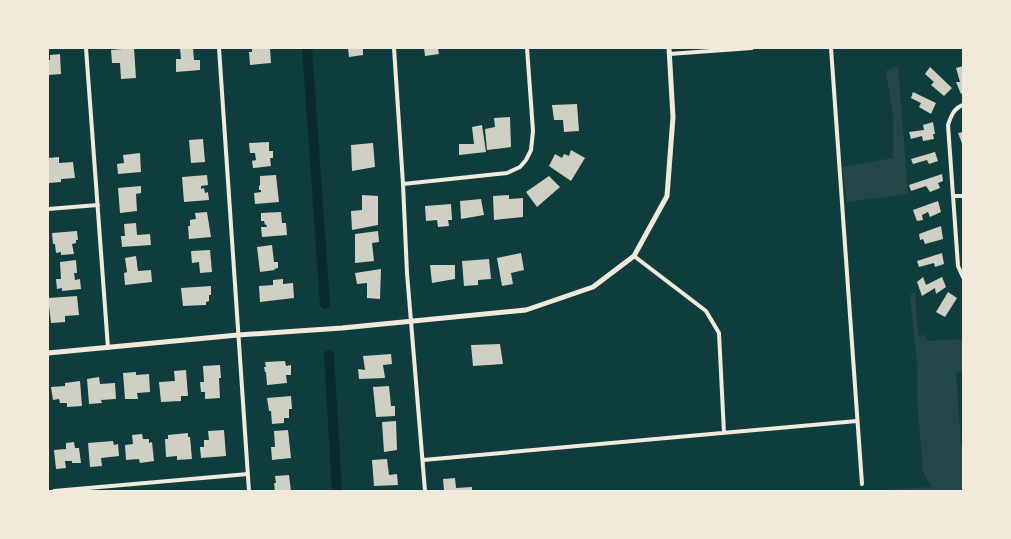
<svg xmlns="http://www.w3.org/2000/svg" width="1011" height="539" viewBox="0 0 1011 539" font-family="Rubik,sans-serif">
<rect width="100%" height="100%" fill="#0f3d3e"/>
<!-- green -->
<path fill="#244646" d="M898,66L908,194L847,202L842,167L893,158V115L886,71Z
M915,292L918,336L925,335L928,341L963,339V370L956,372L961,443L963,444V448L962,449L963,491H865L931,487L923,471L917,399V363L910,295Z"/>
<g fill="none" stroke-linecap="round" stroke-linejoin="round">
<!-- canal -->
<path stroke="#0a2a2b" stroke-width="10" d="M307,48L325,304
M329,355L337,491"/>
</g>
<!-- building -->
<path fill="#cfcfc3" d="M134,48L136,78L121,79L120,63H112L111,50Z
M180,48H193L194,60H200V70L176,72V59H181Z
M252,48H270L271,63L250,65L249,52H252Z
M348,48H363V55L349,57Z
M424,48H438L439,54L425,56Z
M60,54L61,74L48,75V60H50V55Z
M963,66V93L961,94L956,82H960L956,68Z
M930,67L952,88L944,96L931,85L934,82L925,74Z
M913,92L936,103L931,114L919,107L921,103L911,98Z
M577,104L579,131L564,132L563,120H554L552,105Z
M510,117L511,147L487,150L485,129L495,127L494,118Z
M933,122L935,134H933L934,139L923,141L922,136L911,139L909,132L924,130L923,125Z
M482,125L486,152L459,155V144H474L472,127Z
M963,132V146L958,133Z
M203,139L205,162L191,163L189,140Z
M269,142V151H273V158H270L271,166L253,168L252,161L256,160L255,153H250L249,143Z
M373,143L375,167L352,171L351,145Z
M571,150L585,158L571,181L549,166L555,154L562,158L564,154L569,156Z
M935,152L938,161L929,164L927,160L913,164L911,159Z
M140,153L141,172L118,174L117,164L124,163L123,155Z
M59,157V163L73,162L75,178L61,179V182L49,183L48,158Z
M942,174L943,181L938,183L940,188L930,192L926,186L911,191L909,185Z
M207,175L208,185L201,186V189L204,188L205,193L208,192L209,200L184,202L182,177Z
M276,175L279,202L255,204L254,193L261,192V190H259V186L260,185V176Z
M549,176L560,187L537,207L526,192Z
M141,186V193L136,194L137,211L120,213L118,188Z
M362,195L378,196V225L352,230L351,211L362,210Z
M509,195V199L523,198V217L494,220L493,196Z
M481,199L484,215L461,219L460,201Z
M938,201L941,212L930,217L928,212L922,215L923,220L917,221L913,210Z
M451,204L452,220H448L449,226L438,227L437,220L426,221L425,206Z
M207,212L211,237L189,239L188,226H190V220L196,219L195,213Z
M281,212L282,223H286L287,235L262,237L261,227H267L266,224L265,225L264,221H261V213Z
M136,223L137,235L150,234L151,245L122,247L121,236H125L124,224Z
M941,226L943,239L925,244L923,239L920,240L919,234Z
M77,231L78,240H76V243L72,244L74,254L61,255V252L56,253L55,244H53L52,233Z
M378,231L379,242L372,243L374,261L355,263V234Z
M272,245L274,262H278V268L274,269L275,270L260,272L257,247Z
M210,250L212,272L200,273L199,262L192,263L191,251Z
M521,253L524,270L511,273L513,284L502,286L497,258Z
M942,253L944,264L935,267L934,263L919,267L917,261Z
M136,256L138,271L151,270L152,282L125,285L124,273L127,272L125,258Z
M489,259L491,279L478,280V285L464,286L462,261Z
M76,260L77,273H74L75,280L80,279L81,289L62,291V288L57,289L56,279H61L60,262Z
M430,265H455V279L432,283Z
M381,269L380,299L367,298V283L357,284L355,273Z
M923,277L926,285L942,277L946,287L936,294L935,288L922,296L917,282Z
M283,279V284L293,283L294,298L260,302L259,286L273,285V280Z
M211,286V295H209V301L206,302V305L183,306L181,288Z
M948,292L957,298L945,317L936,312Z
M77,296L79,315L65,316V322L51,323L48,298Z
M500,344L503,364L473,366L471,345Z
M391,354L392,364L383,365L385,378L359,379L358,369L365,370L363,356Z
M285,361L286,366L291,365V375H286L287,383L267,385L266,372H265L264,367H266L265,362Z
M220,365L221,378H219L220,398L205,399V392H201L200,382H204L203,366Z
M186,370L188,396H181V401L161,402L159,382L175,381L174,371Z
M136,372V375L149,374L150,392L137,393L138,399H125L123,373Z
M99,377L100,384L115,383L116,399L101,400L102,403L89,404L87,379Z
M80,381L82,406L67,407V403H60L59,399L53,400L51,387L65,386V383Z
M389,386L391,406H395V416L376,417L373,387Z
M291,396L292,409H289V418H284V423L272,424L271,411H269L267,398Z
M396,421L397,450L384,452L382,422Z
M224,430L226,456L201,458L200,447H204V440H209L208,431Z
M288,430L291,458L272,460L271,447H275L274,431Z
M188,433V437H190L192,459L177,460V456L166,457L165,439H168V435Z
M142,434L143,439H149V443L152,442L154,461L140,463L139,459L126,460L125,445L133,444L132,435Z
M113,441L114,445L118,444L119,456L101,458L102,466L90,467L88,443Z
M74,442L75,448H79L81,463H72V461H65L66,468L56,469L54,450L66,449V443Z
M387,459L389,475L397,474L398,485L374,486L372,460Z
M289,475L291,491H275L274,483H276L275,476Z
M455,478L456,488L472,487V491H444L443,479Z"/>
<g fill="none" stroke-linecap="round" stroke-linejoin="round">
<!-- minor -->
<path stroke="#f1e9da" stroke-width="4" d="M86,48L108,348
M219,48L249,491
M394,48L403,184L407,273L425,491
M831,48L862,484
M669,54L752,48
M963,105C954,108 951,116 948,125L958,266L963,277
M403,184L507,173L520,167L526,160L531,150L533,131L527,48
M954,196H963
M48,209L98,205
M634,256L706,311L719,333L724,433
M423,460L857,421
M54,491L248,474"/>
<!-- tertiary -->
<path stroke="#f1e9da" stroke-width="5" d="M48,353L238,335L342,328L526,310L593,287L634,256L667,196L673,117L669,48"/>
</g>
<!-- border -->
<rect width="1011" height="539" fill="none" stroke="#f1e9da" stroke-width="98"/>
</svg>
